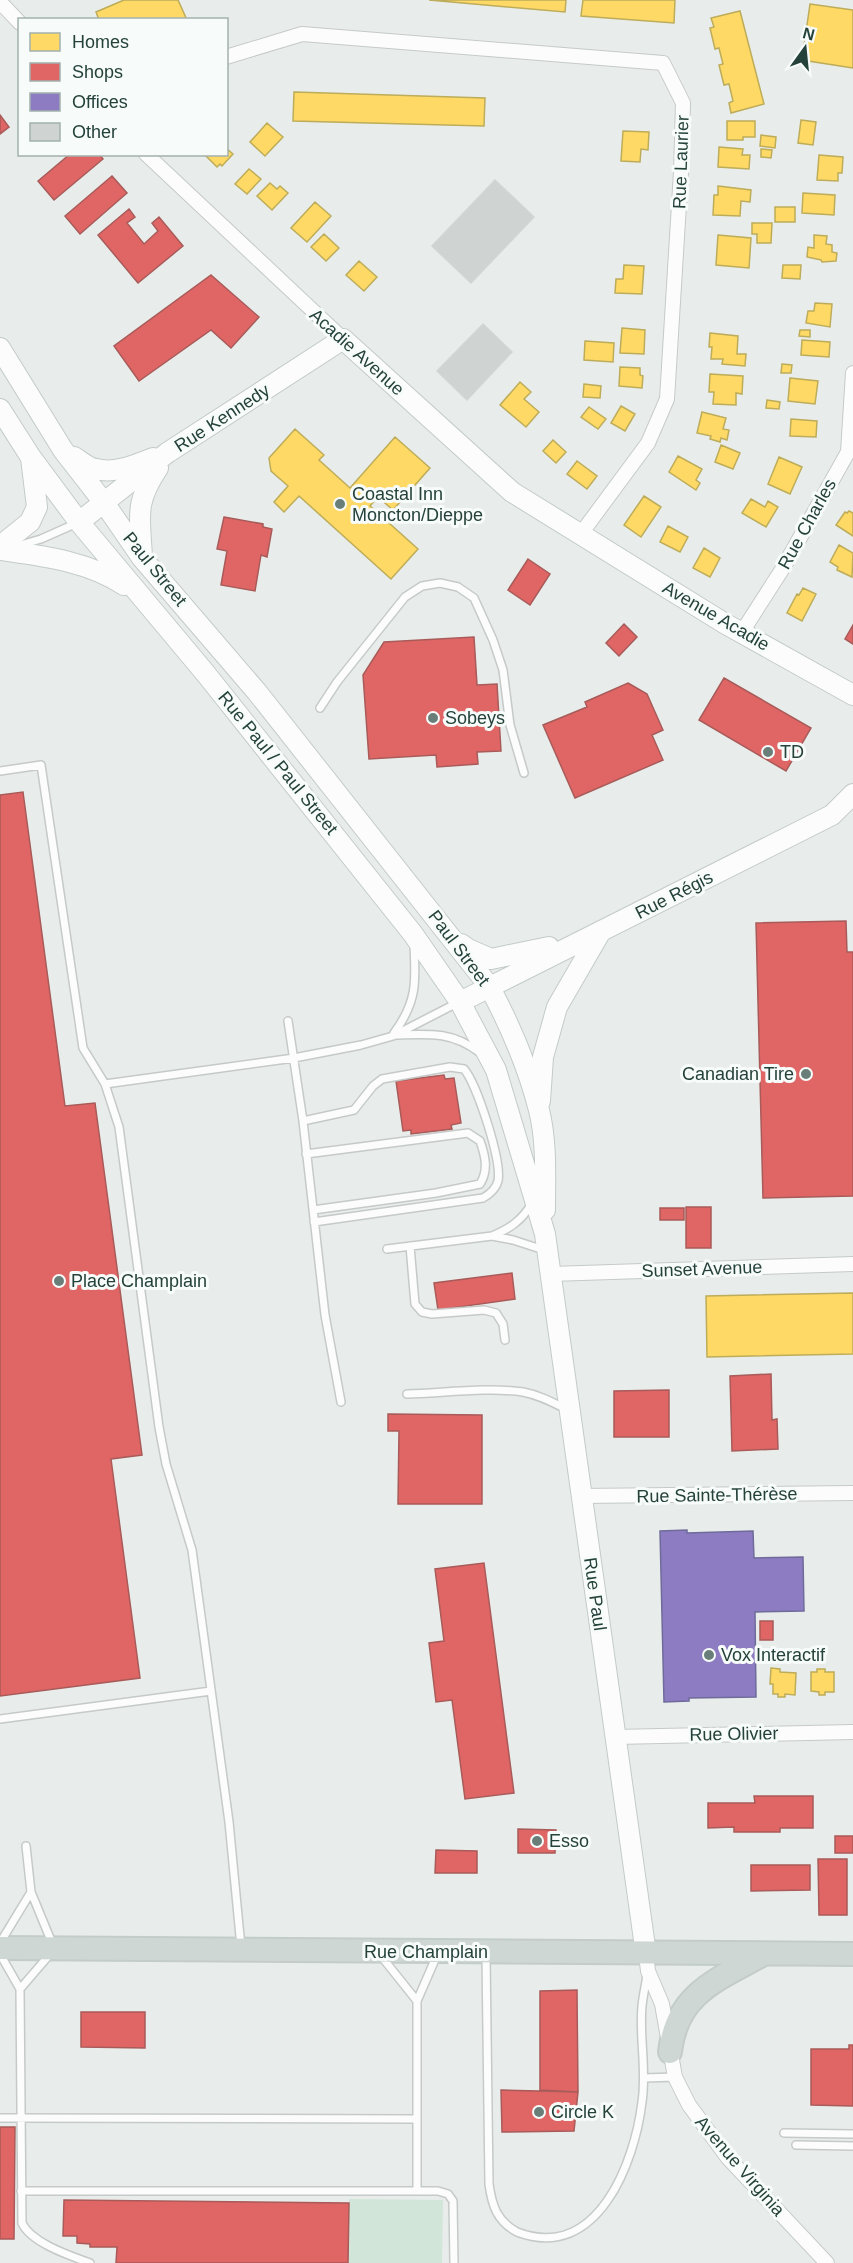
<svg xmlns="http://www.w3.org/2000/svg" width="853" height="2263" viewBox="0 0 853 2263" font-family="Arial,sans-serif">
<rect width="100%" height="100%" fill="#e8edeb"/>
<!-- green -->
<path fill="#d1e6d8" d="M349,2199L443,2200L442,2263H348Z"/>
<!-- homes -->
<path fill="#ffd966" stroke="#bdac59" stroke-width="1.5" d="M124,0H178L187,20H99L96,12Z
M429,0H566L565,12Z
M583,0H675L674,23L581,16Z
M810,4L853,10V68L802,60Z
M740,11L764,104L731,113L729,103L733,101L729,84L724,85L719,65L723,64L719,48L715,49L710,28L714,27L711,18Z
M294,92L485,98L484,126L293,121Z
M801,120L816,122L813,145L798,143Z
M727,121H755V137H743V140H727Z
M267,123L283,137L265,156L250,142Z
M623,131L649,132L648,150L641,149L640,162L621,161Z
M761,135L776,137L775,148L760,146Z
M719,147L743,149L742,155H750L749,169L718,167Z
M226,148L233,154L222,166L220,164L217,167L204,154H226Z
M761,149L772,150L771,158L761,157Z
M819,155L843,157L842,173H838V181L817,180Z
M249,169L261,179L247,194L235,184Z
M270,183L277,189L280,186L288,193L272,210L257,196Z
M718,186L751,190L750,202L741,201L740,216L713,215L714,195H718Z
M803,193L835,195L834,215L802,213Z
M315,202L331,216L307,242L291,228Z
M775,207H795V222H775Z
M752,223H772L771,243H757V234H752Z
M324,234L339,248L326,261L311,247Z
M718,235L751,238L749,268L716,265Z
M814,235L827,236L826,244L832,245V252L837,253L836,261L822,262L821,260L807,257L808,247L814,248Z
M359,261L377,277L364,291L346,275Z
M624,265L644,266L642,294L615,293L616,279H623Z
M783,265H801L800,279L782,278Z
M815,303L832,304L830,327L806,323L808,311H814Z
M622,328L645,330L644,354L620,353Z
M800,330H810V337L799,336Z
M710,333L738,336L737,354H746L745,366L722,364L723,359H711L712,347H709Z
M802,340L830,342L829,357L801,355Z
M585,341L614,343L613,362L584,360Z
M782,364L792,365L791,373H781Z
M620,367L640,368V375L643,376L642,388L619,386Z
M710,374L743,376L742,394L736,393V405L713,404L714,392H709Z
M790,378L818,381L815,404L788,401Z
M520,382L531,392L524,399L539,412L526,427L500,405Z
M584,384L601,386L600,398L583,397Z
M767,400L780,402L779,409L766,408Z
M621,406L635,414L625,431L611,423Z
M589,407L606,419L598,429L581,417Z
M702,412L726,418L723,429L729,430L727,440L721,438L720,442L710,439L711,436L697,433Z
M791,419L817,421L816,437L790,436Z
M295,429L324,455L319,460L350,488L395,437L430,468L393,510L378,497L370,506L418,549L391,579L299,496L284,512L274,502L288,486L271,471L269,458Z
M553,440L566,452L556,463L543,451Z
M721,445L740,453L733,469L715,462Z
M678,456L702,469L696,480L700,483L696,490L669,472Z
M779,457L802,467L790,494L768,484Z
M577,461L597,476L587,489L567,474Z
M644,496L661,507L641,537L624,525Z
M751,499L765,507L768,501L778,507L766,527L742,513Z
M849,511L853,513V536L836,525L845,512L847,513Z
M668,526L688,537L680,552L660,542Z
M839,545L853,553L852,577L837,570L838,567L830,562Z
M704,548L720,558L710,577L693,568Z
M803,588L816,594L802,621L787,613L797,594L799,595Z
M853,1293V1354L707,1357L706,1296Z
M815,1653H823L822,1663L815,1662Z
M771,1668L780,1669V1672L796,1673L795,1695L785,1694V1697H778V1694H773V1684H770Z
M817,1669H825V1672H834V1692H825V1695H819V1692L811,1691V1672H817Z"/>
<!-- shops -->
<path fill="#e06666" stroke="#a85b59" stroke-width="1.5" d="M0,115L9,127L0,134Z
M70,154H99L103,159L54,200L38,181Z
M112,176L127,193L80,234L65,216Z
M129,209L135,217L127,223L144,244L158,231L152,223L159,217L183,246L138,283L98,235Z
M211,275L259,317L231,348L211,330L139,381L114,346Z
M224,517L263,524V527L272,529L267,557L261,555L255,591L221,585L227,551L217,549Z
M528,559L550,574L530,605L508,590Z
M624,624L637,637L619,656L606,643Z
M853,625V644L845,639Z
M474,637L477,685L497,684L501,751L477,752L478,764L437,767L436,755L369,759L363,675L384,642Z
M724,678L811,728L786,771L699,720Z
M628,683L647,694L663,730L652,735L663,760L575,798L543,725L587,707L585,702Z
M23,792L65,1106L95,1103L142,1455L111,1459L140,1678L0,1696V795Z
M846,921L847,952H853V1196L763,1198L756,923Z
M444,1075L445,1079L454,1078L461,1123L451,1125L452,1129L411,1134V1130L403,1131L396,1081Z
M686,1207H711V1248H686Z
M660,1208H684V1220H660Z
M512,1273L515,1299L438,1310L434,1283Z
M771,1374L772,1420L777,1419L778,1449L732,1451L730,1376Z
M669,1390V1437H614V1391Z
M388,1414L482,1415V1504H398L399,1431H388Z
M484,1563L514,1793L465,1799L452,1700L436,1702L429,1643L444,1641L435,1569Z
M760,1621H773V1640H760Z
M754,1796H813V1828H780V1832H734V1827L708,1828V1803H755Z
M518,1829L556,1830L555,1853H518Z
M835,1836H853V1853H835Z
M436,1850L477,1851V1873H435Z
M818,1859H847V1915H819Z
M751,1865H810V1890L751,1891Z
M577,1990L578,2092L540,2090V1991Z
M81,2012H145V2048L81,2047Z
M849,2045H853V2106L811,2105V2049H849Z
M501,2090L578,2092L574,2131L502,2132Z
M0,2127H15L14,2239H0Z
M64,2200L349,2203L348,2263H116L117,2247H90V2244L77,2243V2236H63Z"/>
<!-- offices -->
<path fill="#8e7cc3" stroke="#6e6b9a" stroke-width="1.5" d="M687,1530V1533L753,1531L754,1558L803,1557L804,1611L755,1612L756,1697L689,1698V1701L664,1702L660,1531Z"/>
<!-- building -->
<path fill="#cfd4d2" stroke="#d1d6d4" stroke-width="1.5" d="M495,180L534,217L471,283L432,246Z
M483,324L512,352L467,400L437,371Z"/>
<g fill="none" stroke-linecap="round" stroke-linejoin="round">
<defs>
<path id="lane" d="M17,546L41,539L77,523
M320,708L337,682L405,597L422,586L440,583L458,587L474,598L493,640L503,670L510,725L524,773
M0,771L41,765L83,1048L105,1084L119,1127L159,1427L166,1464L192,1550L229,1822L241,1947
M288,1021L303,1121L325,1315L341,1402
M394,1033C417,1002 416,982 414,945
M395,1035C428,1034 451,1031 479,1052
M105,1084L294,1058L361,1045L393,1036L459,1002
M303,1121L354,1110L373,1086L382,1079L450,1067L464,1069C477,1084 502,1161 498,1181C496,1189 490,1194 483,1198L314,1222
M306,1154L468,1133L480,1141C485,1155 489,1170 480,1184L436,1193L313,1210
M492,1236C509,1229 521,1221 531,1205
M410,1246L415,1304L422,1312L432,1314L484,1310L496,1313L503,1324L505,1340
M387,1249L492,1236L513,1240L544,1250
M407,1394C443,1393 489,1387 523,1392C539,1395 552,1402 566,1409
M0,1719L211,1691
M26,1846L31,1892L52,1943
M0,1943L31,1892
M0,1954L20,1989L22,2223C31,2243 71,2256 90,2263
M381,1956L417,2001
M486,1956L489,2184C492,2206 497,2221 517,2232C598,2263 635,2161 642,2102C647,2070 639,2037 642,2006C643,1995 646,1984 647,1974
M20,1989L51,1953
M644,2078L675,2077
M0,2118L417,2119
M784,2133L853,2134
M796,2145L853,2146
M21,2191H438L448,2194L453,2201L454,2263
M417,2191V2001L437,1955"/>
<path id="street" d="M0,2L20,23
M226,57L302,34L663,63L683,103L681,172L667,399L648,443L580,535
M146,154L343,339
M742,632L783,568L848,452L853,373
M551,1274L853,1264
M581,1496L853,1493
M615,1737L853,1732
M646,1954L648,1971L662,2004L675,2077L689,2105L728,2158L827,2263"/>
<path id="secondary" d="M0,348L63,450L105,504L142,558L257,692L489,986C510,1025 528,1067 539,1110C547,1142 545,1177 545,1210
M0,409L30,456L79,522L206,674L413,934L460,1002L496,1070L545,1234L646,1954
M74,457C81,461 88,468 96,469C115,474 135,465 153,458
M79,522L167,453L343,339L512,492L724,623L853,695
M0,546L30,522L37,507L31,458
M0,550C43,556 87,561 124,585
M142,557C140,516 134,504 158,468
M461,944L468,949L491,959L549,947
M460,1002L832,815L853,794
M540,1101L543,1057L557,1007L601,931"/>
<path id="primary" d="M0,1948L853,1954
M670,2052C676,1995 716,1980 760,1956"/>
</defs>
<!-- lane casing -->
<use href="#lane" stroke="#c5cac8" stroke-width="10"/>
<!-- street casing -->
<use href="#street" stroke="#c5cac8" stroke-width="16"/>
<!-- secondary casing -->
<use href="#secondary" stroke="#c3cbc8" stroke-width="22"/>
<!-- primary casing -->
<use href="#primary" stroke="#c3ccc9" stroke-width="26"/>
<!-- lane -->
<use href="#lane" stroke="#fcfcfc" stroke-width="7"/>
<!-- street -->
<use href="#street" stroke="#fcfcfc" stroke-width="14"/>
<!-- secondary -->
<use href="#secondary" stroke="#fcfcfc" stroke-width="20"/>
<!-- primary -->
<use href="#primary" stroke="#cfd7d5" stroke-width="22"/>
</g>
<!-- markers -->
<g fill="#697e78" stroke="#f7fbf9" stroke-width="2">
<circle cx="340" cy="504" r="6"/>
<circle cx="433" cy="718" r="6"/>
<circle cx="768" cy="752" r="6"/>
<circle cx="806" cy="1074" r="6"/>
<circle cx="59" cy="1281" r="6"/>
<circle cx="709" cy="1655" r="6"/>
<circle cx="537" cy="1841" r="6"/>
<circle cx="539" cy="2112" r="6"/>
</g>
<g text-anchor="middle" stroke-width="6" stroke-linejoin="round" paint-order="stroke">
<!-- street labels -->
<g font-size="18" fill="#24423a" stroke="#f7fbf9">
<text transform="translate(681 162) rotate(-88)" y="6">Rue Laurier</text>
<text transform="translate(357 352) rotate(42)" y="6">Acadie Avenue</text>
<text transform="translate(222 418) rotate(-33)" y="6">Rue Kennedy</text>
<text transform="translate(807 524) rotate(-61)" y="6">Rue Charles</text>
<text transform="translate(155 569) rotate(51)" y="6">Paul Street</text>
<text transform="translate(716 616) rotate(30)" y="6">Avenue Acadie</text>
<text transform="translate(278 763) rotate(51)" y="6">Rue Paul / Paul Street</text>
<text transform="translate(674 895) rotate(-27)" y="6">Rue Régis</text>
<text transform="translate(459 948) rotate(53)" y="6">Paul Street</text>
<text transform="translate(702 1269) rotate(-2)" y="6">Sunset Avenue</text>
<text transform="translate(717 1495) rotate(-1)" y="6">Rue Sainte-Thérèse</text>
<text transform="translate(595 1594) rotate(82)" y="6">Rue Paul</text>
<text transform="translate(734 1734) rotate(-1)" y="6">Rue Olivier</text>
<text x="426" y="1958">Rue Champlain</text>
<text transform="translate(740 2166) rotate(49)" y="6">Avenue Virginia</text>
</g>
<!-- poi labels -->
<g font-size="18" fill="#24423a" stroke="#f7fbf9" text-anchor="start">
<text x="352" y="500">Coastal Inn<tspan x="352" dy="21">Moncton/Dieppe</tspan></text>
<text x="445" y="724">Sobeys</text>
<text x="780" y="758">TD</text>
<text x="794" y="1080" text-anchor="end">Canadian Tire</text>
<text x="71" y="1287">Place Champlain</text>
<text x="721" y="1661">Vox Interactif</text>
<text x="549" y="1847">Esso</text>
<text x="551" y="2118">Circle K</text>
</g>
</g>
<!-- legend -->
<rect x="18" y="18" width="210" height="138" fill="#f7fbf9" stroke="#a3b1ad" stroke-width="1.5"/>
<rect x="30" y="33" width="30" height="18" fill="#ffd966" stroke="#a3b1ad" stroke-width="1.5"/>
<text x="72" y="48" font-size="18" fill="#24423a">Homes</text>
<rect x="30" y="63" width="30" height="18" fill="#e06666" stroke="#a3b1ad" stroke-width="1.5"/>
<text x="72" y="78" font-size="18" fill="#24423a">Shops</text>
<rect x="30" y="93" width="30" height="18" fill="#8e7cc3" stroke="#a3b1ad" stroke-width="1.5"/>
<text x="72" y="108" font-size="18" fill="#24423a">Offices</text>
<rect x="30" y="123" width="30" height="18" fill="#cfd4d2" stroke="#a3b1ad" stroke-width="1.5"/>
<text x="72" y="138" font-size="18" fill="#24423a">Other</text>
<!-- north arrow -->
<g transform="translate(805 48) rotate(15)" stroke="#f7fbf9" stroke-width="4.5" paint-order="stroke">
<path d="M0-4.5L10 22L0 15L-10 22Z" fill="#24423a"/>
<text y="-9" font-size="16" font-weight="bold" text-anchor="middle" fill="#24423a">N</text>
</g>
</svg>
